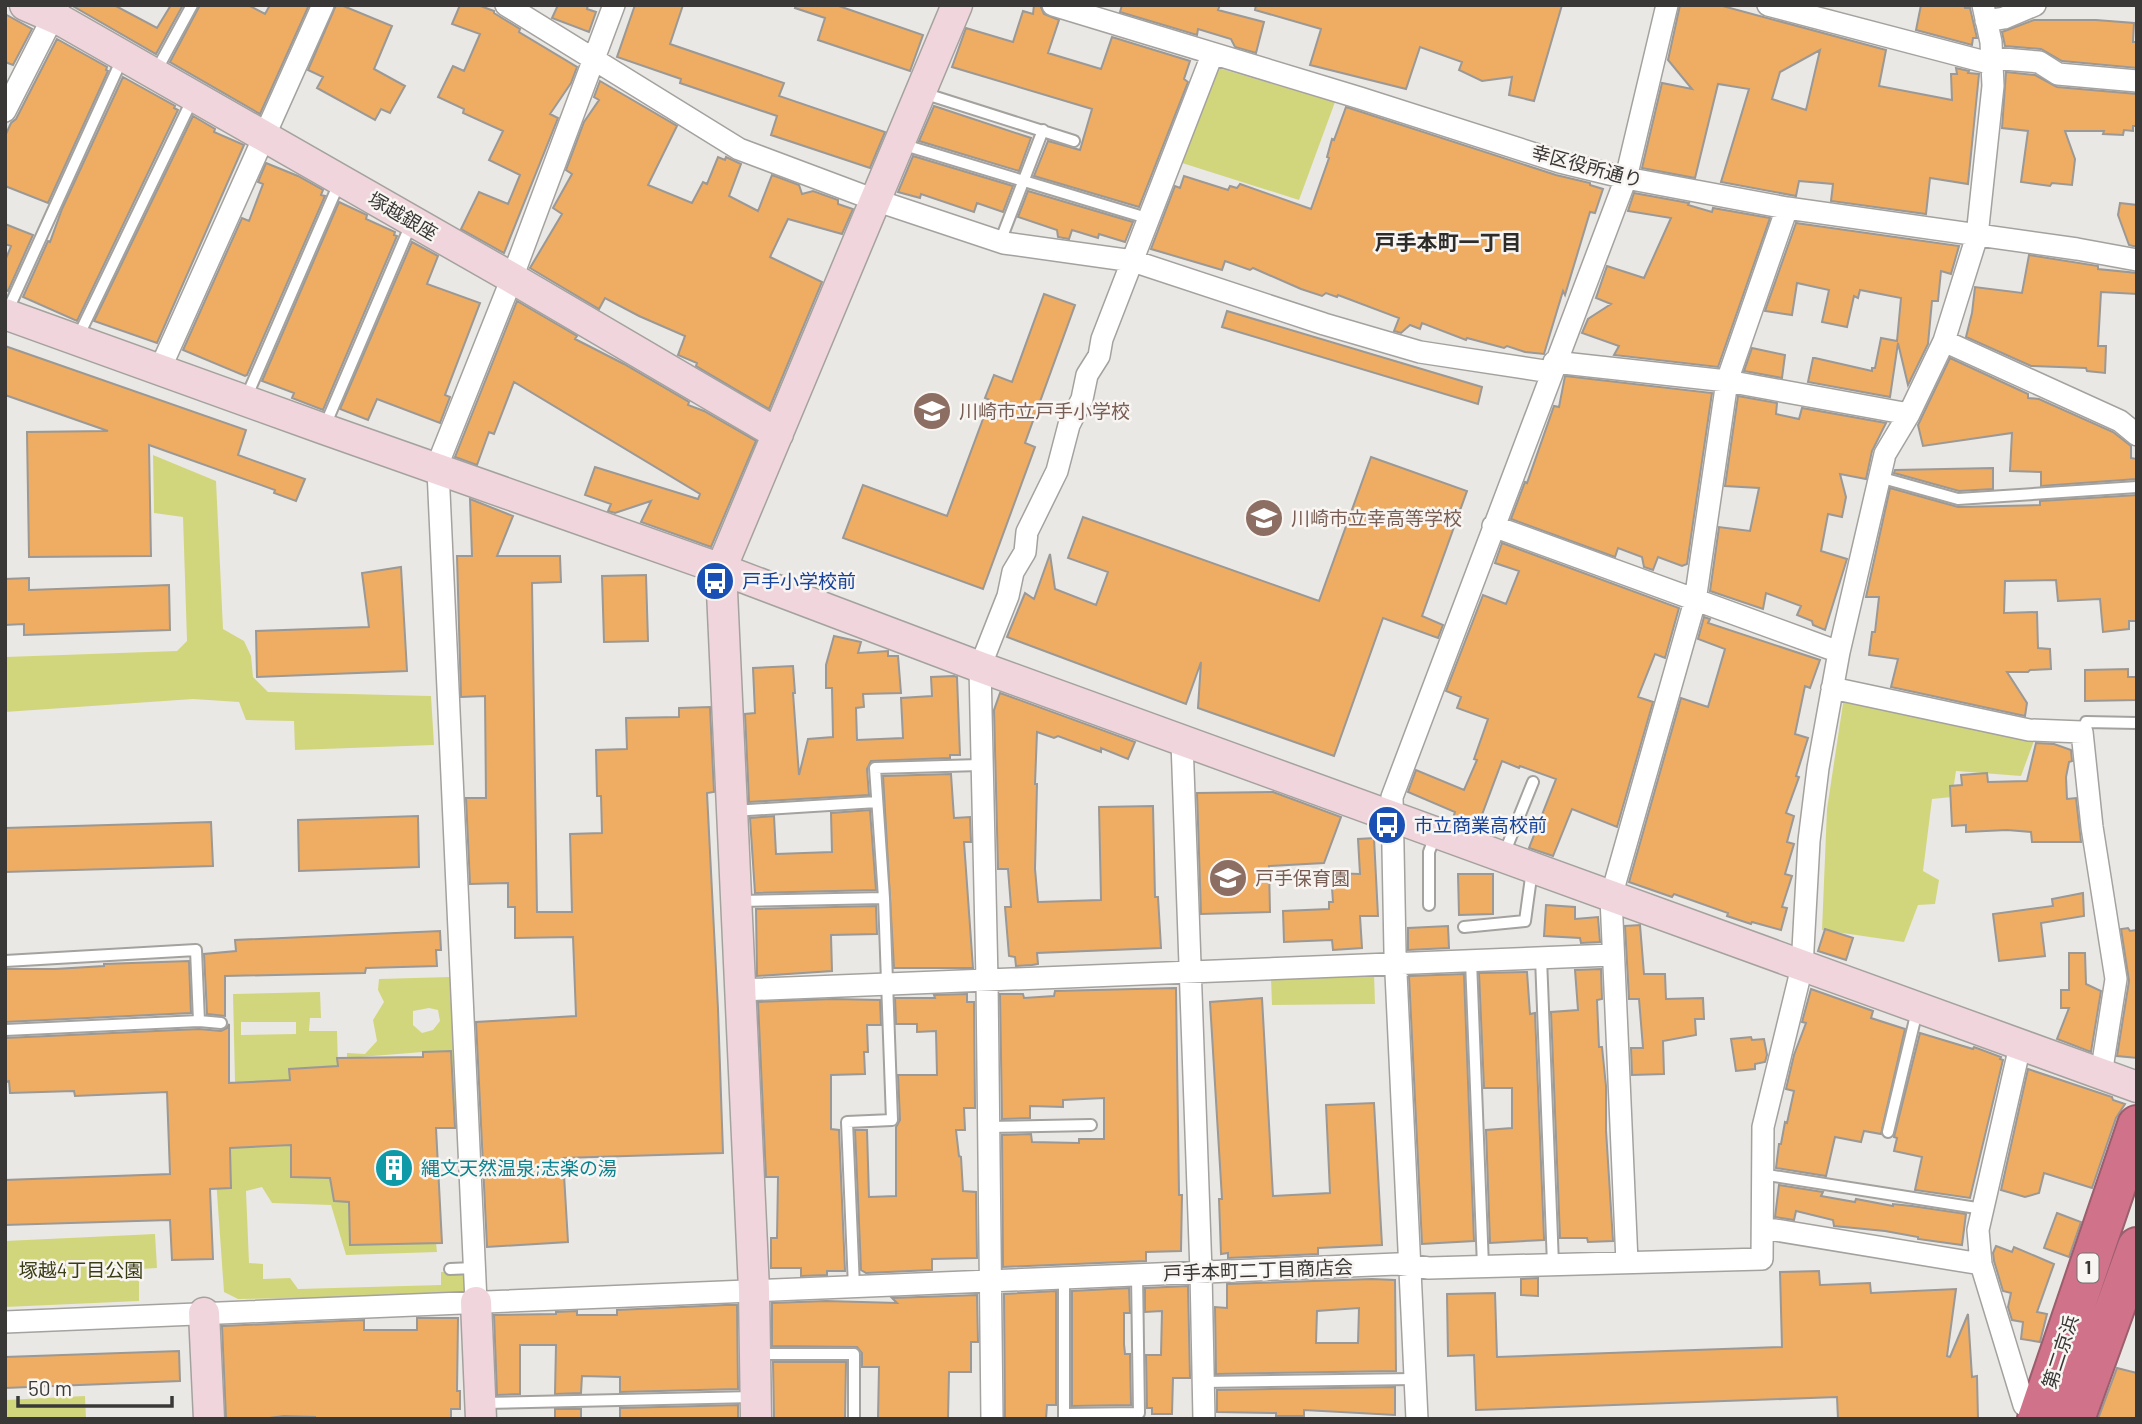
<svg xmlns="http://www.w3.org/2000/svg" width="2142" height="1424" viewBox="0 0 2142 1424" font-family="Barlow,'Noto Sans JP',sans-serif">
<rect width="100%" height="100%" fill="#eae8e4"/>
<!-- green -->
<path fill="#d1d67d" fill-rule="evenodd" d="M1215,67L1335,102L1299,200L1179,162Z
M153,455L216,481L223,629L244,641L251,656L253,677L268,692L431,696L434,745L295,750L294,721L246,720L239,702L193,699L5,712V657L177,651L187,641L183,517L154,513Z
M1844,697L2035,738L2021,776L1956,771L1952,797L1932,799L1923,871L1939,880L1935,904L1918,905L1904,942L1822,930L1827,809Z
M1374,973L1375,1004L1272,1005L1271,979Z
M450,977L456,984L462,1129L454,1128V1108L423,1052L347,1058V1053L365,1054L377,1041L373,1020L384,1002L378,990L379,979ZM429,1008L438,1010L440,1021L433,1030L422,1033L413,1025V1011Z
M320,992L321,1018H310L309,1031H337L338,1067L290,1069V1080L235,1083L238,1147L284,1146L293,1136L291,1177L330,1178L349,1202L350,1245L436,1243L437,1252L346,1255L331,1205L272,1203L262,1187L246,1191L249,1263L263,1264V1279L290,1278L298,1289L441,1285V1272H468L467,1296L238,1299L224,1292L209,1080L235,1082L233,994ZM296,1022V1034L241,1035V1022Z
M155,1234L157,1268L139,1269V1301L5,1307V1241Z
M85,1396L86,1419H5V1400Z"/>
<!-- building -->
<path fill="#eead62" stroke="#9b9895" stroke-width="2" fill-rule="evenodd" d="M71,5H114L157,28L171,5H183L156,54Z
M200,5H248L265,14L270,5H309L260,114L170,62Z
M336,5H341L392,26L374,69L405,86L390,113L381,109L375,120L317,88L323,77L308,70Z
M460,5H478L494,11V13L520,29L519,32L577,67L571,83L550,114L558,118L504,253L461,229L479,192L508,204L520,175L489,160L503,131L463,113L464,109L438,97L453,66L464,71L480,34L452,24Z
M558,5H588L587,9L596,12L589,32L552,18Z
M635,5H683L670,44L784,83L779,96L885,132L870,168L771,135L777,116L680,83L681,79L617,57Z
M796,5H836L923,35L910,71L818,40L825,18L795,8Z
M1034,5H1040L1044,14L1059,20L1048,53L1101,69L1112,37L1190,61L1184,79L1188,82L1139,207L1034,176L1048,141L1080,150L1092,109L952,67L966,28L1013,42L1023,11L1033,14Z
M1122,5H1220L1218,10L1264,22L1256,53L1235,47L1231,39L1198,29L1197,35L1120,12Z
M1256,5H1562L1534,101L1509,95L1512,77L1482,81L1459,70L1462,62L1420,47L1406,89L1310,65L1321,29L1255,10Z
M1680,5H1719L1886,50L1879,86L1952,100L1951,74H1957L1956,68L1969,71L1968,73L1979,74L1968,184L1930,178L1926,214L1831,201L1833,184L1799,181L1796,196L1721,182L1749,89L1718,84L1695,178L1642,168L1662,83L1692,89L1668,60ZM1820,50L1806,110L1772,99L1780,72Z
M1921,5H1964L1965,8H1970L1977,38H1973L1972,45L1916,30Z
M5,14L32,29L13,65L5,62Z
M2034,20H2096L2134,23L2133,42H2137V68L2062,61L2041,49L2005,46L2002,32Z
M57,39L107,67L106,70L108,71L48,203L5,186V136L11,123L16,119Z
M2006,72L2035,75L2057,87L2137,94V126H2133V131L2124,130L2123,135L2103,134L2104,131H2065L2075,159L2072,185L2052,183L2050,186L2021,182L2028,131L2002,128Z
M123,77L175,106L174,108L178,110L77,321L23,297L48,241L50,242L62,209Z
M600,81L677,126L648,185L692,203L703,182L707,184L718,157L725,160L726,157L741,164L729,196L758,211L772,175L799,185L802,194L813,191L838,200V204L853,209L842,234L788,219L770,257L822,282L769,409L696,366L697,363L678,355L685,336L639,316L605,298L599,309L530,268L562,214L553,208L572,174L566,170L584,122L599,100L594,97Z
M934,106L1031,138L1019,171L919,141Z
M1346,107L1556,175L1590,183V185L1603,189L1595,213L1590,212L1565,295L1563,291L1544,354L1525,352L1507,346L1504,348L1467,338L1466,340L1422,323L1420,329L1410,325L1401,333L1394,331L1399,318L1338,295L1337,297L1326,293L1322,296L1301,289L1253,268L1250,270L1225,261L1222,270L1151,249L1175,186L1180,188L1184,176L1228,190L1230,186L1237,188L1240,184L1311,209L1329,158L1327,157L1332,139L1334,140Z
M193,116L215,129L214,132L244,145L157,343L94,321Z
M913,156L1013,186L1003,212L977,203L974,212L921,194L920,198L898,192Z
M266,163L298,176L323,190L321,195L325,196L247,375L245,376L183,350L242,218L249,221L263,184L258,182Z
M1028,191L1133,222L1125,242L1099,234L1098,238L1072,230L1069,239L1058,237L1057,230L1018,217Z
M1634,193L1689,203L1688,205L1712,212L1713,208L1770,218L1718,367L1614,355L1619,346L1582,333L1588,319L1611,304L1596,298L1607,266L1644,278L1671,218L1628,211Z
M339,202L367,215L366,219L395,232L394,235L397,236L323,410L292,398L294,393L262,381Z
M2120,203L2137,205V247L2129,245L2118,215Z
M1796,223L1959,246L1951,274L1941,271L1938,301H1932L1928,344L1908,385L1898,343L1890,397L1808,382L1813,358H1815L1872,371V368H1875L1881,338L1897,341L1901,298L1860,290L1858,298L1854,296L1847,327L1822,322L1829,290L1797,283L1792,315L1765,311Z
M5,224L33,235L8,291L5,290V261L11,246L5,244Z
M412,242L438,256L427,284L480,303L445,395L450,397L440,423L377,399L368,420L340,409Z
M2029,255L2098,266V269L2137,273V294L2101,292L2098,346H2106L2105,373L2087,371L2086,368L2031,366L1966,337L1972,313L1975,287L2022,293Z
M1044,294L1075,305L1025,443L1035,447L983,589L843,538L863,485L947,516L990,400L985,398L994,375L1012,382Z
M517,301L577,336L575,339L624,364L689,402L688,405L704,411L756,441L711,547L641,522L651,501L615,513L608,511L611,504L585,495L595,467L698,499L700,494L514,382L494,434L489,432L477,465L455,457Z
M1227,311L1482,387L1478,404L1222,327Z
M5,346L246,430L238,455L305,479L296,501L274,493L275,490L149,445L151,556L29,557L27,432L108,431L5,395Z
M1752,348L1785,355L1782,378L1744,371Z
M1950,358L2028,394V398L2039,399L2113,432L2131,446V458L2137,459V479L2041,486V472L2010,471L2012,433L1923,446L1918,425Z
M1565,376L1712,393L1687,564L1682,566L1658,557L1653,570L1644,567L1642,557L1618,548L1615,557L1511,519L1525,482L1527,483L1554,406L1559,407Z
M1738,396L1777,403L1776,414L1799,419L1802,408L1886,423L1872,451L1866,479L1840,474L1846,497L1842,517L1828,514L1821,551L1847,559L1825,630L1813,625L1812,621L1797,615L1801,606L1766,593L1763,609L1710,591L1719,527L1750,531L1759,488L1725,486Z
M1371,457L1467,491L1422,616L1443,625L1438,638L1383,618L1334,756L1198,708L1201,662L1186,704L1007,637L1025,593L1034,599L1050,554L1055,589L1096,605L1108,572L1068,558L1083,517L1319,601Z
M1993,468V489L1959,491L1894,473L1895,470Z
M1890,488L1958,507L2040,505V501L2137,495V621H2129V629L2103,632L2100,599L2058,601L2056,580L2005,581L2004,613L2037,612L2038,648L2050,649L2051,669L2030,670L2028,672H2007L2027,703L2025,716L1891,687L1898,659L1869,655L1872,632H1875L1879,597H1866Z
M470,499L513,516L497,556H560L561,582L532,583L537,912H572L570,834L602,833L601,796H597L596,750L627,749L626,718L679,717V708L710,707L714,792L707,793L718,1009L723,1153L563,1158L568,1242L487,1247L476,1022L576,1016L573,937L515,938V907H508V883L470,884L466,798H486L485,696L461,697L457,556H472Z
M1502,543L1679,608L1665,658L1655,654L1638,697L1653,702L1617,827L1572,809L1553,856L1529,848L1556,779L1520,766L1519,768L1502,761L1480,820H1476L1474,827L1453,818L1455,812L1408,792L1416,770L1464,790L1477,760L1474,759L1488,719L1457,708L1461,697L1446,691L1483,595L1506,604L1519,571L1495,563Z
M401,567L407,671L257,677L256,631L369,627L362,573Z
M646,575L648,641L604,642L602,576Z
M29,578V590L169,585L170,630L24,635V624L5,625V579Z
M1704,617L1710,619L1708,623L1820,660L1810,688L1805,686L1795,734L1808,738L1796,776L1799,777L1786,813L1794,816L1787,842L1794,844L1785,874L1792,876L1782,907L1787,908L1781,930L1752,922L1751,924L1727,916L1728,913L1674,894L1672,897L1629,882L1681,698L1708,707L1725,649L1698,639Z
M834,636L861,642L858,653L888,651V656H898L901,693L863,694L864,707L856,708L857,740L903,738L901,698L932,696L931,677L954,676L957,677L960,755H950V758L871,761L867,769L869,795L749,802L745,714L755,713L753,668L793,666L795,693H793L799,775L808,739L833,737L832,688H826V665Z
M2128,669V677H2137V700L2085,701V670Z
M1000,693L1135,742L1128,759L1101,748V752L1058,736L1054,738L1037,732L1035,784H1037L1035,869L1038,902L1101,900L1099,807L1153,806L1155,897H1158L1161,948L1037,953L1038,964L1032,965L1016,966L1015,957L1009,956L1005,907H1011L1008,869H998L994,710Z
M2036,743L2054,744L2071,750L2072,761L2069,762L2066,777L2067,799L2076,798L2081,842H2032L2031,832L2007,830L1966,832V825L1952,826L1950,786L1962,785L1961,775L1987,773L1988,782L2027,781Z
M951,774L954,818L970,817L971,842H964L973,968H894L883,776Z
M1273,792L1341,817L1324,863L1269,866L1270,912L1201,914L1197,793Z
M870,810L876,890L755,893L750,818L774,816L776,854L832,852L831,813Z
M418,816L419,867L299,871L298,820Z
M211,822L213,866L5,872V828Z
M1374,838L1378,916H1360L1362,948L1333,950L1332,940L1284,942L1283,911L1329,909V902H1333L1331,873L1360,874L1358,839Z
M1458,874H1493V914L1459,915Z
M2083,893L2084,916L2041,923L2045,956L1999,961L1993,914L2053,906L2052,899Z
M1546,905L1575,907V919L1598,917L1600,942L1581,943L1580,938L1544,936Z
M876,906L877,934L831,935L832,971L757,976L756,909Z
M1640,925L1644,974H1665L1666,999L1703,998L1704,1019H1695L1696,1035L1663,1041L1664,1074L1632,1075L1631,1048H1643L1639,999H1629L1625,926Z
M1448,926L1449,948L1408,950V928Z
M2128,928L2130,931L2137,930V1058L2117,1056L2129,981L2121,929Z
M1825,929L1853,938L1846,960L1818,951Z
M440,931L441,950H436L437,966L366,968L365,973L225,976V1016L207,1014L204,954L236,951L235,940Z
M2069,953H2085L2086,984L2101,991L2091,1052L2057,1039L2069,1008H2061V990H2069Z
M189,961L191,1013L5,1022V969H55L104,966V964Z
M1601,969L1602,999L1597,1000L1599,1047H1602L1606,1086V1130L1613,1241L1588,1242L1587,1238H1560L1551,1012L1578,1010L1575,970Z
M1527,972L1530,1014L1535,1013L1544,1238V1240L1490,1243L1486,1130L1512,1128V1088H1484L1479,973Z
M1464,974L1474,1241L1422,1244L1409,976Z
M1176,988L1179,1195H1182L1181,1251L1146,1252V1261L1003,1267L1002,1135L1031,1134L1032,1142L1079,1143V1139H1104V1098L1063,1100V1107L1030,1106V1118L1002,1119L1000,994H1023L1024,998L1054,996L1055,991Z
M1811,989L1873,1011L1871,1018L1905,1029L1881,1134L1864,1131L1861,1142L1835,1137L1826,1176L1776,1168L1779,1144H1781L1785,1122L1787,1123L1794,1091L1786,1089L1794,1055L1806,1023L1802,1022Z
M967,994V1002H974L975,1108H964L965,1130H956L959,1156L961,1157L963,1191L976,1192L977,1258L932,1259V1270L866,1273L861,1270L855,1130H867L869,1197L896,1196V1127L900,1120L898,1075H937L936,1031L917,1032V1024H896L895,998H935L934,995Z
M1262,998L1273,1196L1330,1193L1326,1105L1374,1103L1382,1245L1318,1248V1254L1228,1258V1253L1221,1254L1219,1199H1222L1210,1002Z
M833,999L880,1000L881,1025H867L868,1052H864L865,1074L831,1075V1129L839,1130L845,1271H827V1275L801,1276V1268H771V1238H777L778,1177H766L758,1002Z
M229,1024V1083L290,1080L289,1069L338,1066L337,1058L423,1057V1052L451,1051L455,1128H436L442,1243L350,1245L349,1202L334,1201L330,1178L291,1177V1145L230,1148L231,1188L210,1189L213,1259L172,1260L170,1220L5,1225V1180L170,1174L167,1092L75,1096L74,1091L10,1093L9,1081L5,1082V1038L199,1029L221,1031L227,1028Z
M1920,1033L1973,1049L1974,1047L2001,1057L2000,1059L2003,1060L1970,1198L1915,1190L1922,1157L1894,1151L1897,1138L1894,1137Z
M1751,1037L1752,1040L1764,1039L1767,1055L1765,1062L1755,1064V1069L1736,1071L1731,1039Z
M2028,1069L2112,1097L2113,1100L2125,1104L2116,1118L2092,1188L2044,1173L2039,1193L2025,1197L2001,1190Z
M1779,1185L1823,1192L1821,1196L1855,1202L1856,1199L1893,1206V1204L1912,1206L1966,1214L1962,1245L1918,1239V1237L1885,1231L1834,1226L1833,1220L1796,1211L1794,1220L1775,1217Z
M2057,1213L2081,1222L2069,1257L2044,1248Z
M1996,1246L2012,1252L2014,1247L2054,1264L2037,1312L2047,1314L2040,1342L2021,1339L2023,1322L2012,1320L2008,1307L2011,1293L2003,1291L1994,1261L1993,1253Z
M1819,1271L1820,1285L1870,1283L1871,1293L1956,1289L1947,1356L1950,1357L1968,1314L1972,1377L1977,1376L1978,1419H1838L1837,1397L1476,1410L1474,1355L1448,1356L1447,1294L1495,1293L1497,1357L1782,1347L1780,1272Z
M1538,1278V1296L1521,1295V1279Z
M1372,1279L1395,1280L1396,1371L1216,1374L1215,1307L1227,1308V1284ZM1359,1308L1358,1343H1316L1317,1311Z
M1188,1286L1190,1378H1173L1172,1414H1152V1408H1147L1146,1355H1161L1162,1311L1145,1312V1288Z
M1129,1288L1130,1313H1124V1344L1125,1354H1130L1131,1405L1072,1406V1291Z
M1056,1291V1405H1047L1046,1419H1005L1004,1294Z
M977,1295L978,1342H971V1372H949L948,1419H878L879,1367H862V1353L857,1347L772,1346V1303L826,1301L897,1303L892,1298Z
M725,1305H737L738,1389L620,1392V1377L582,1376L581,1393L555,1394L556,1345H520V1394L497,1395L494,1315L556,1314V1312L577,1311V1315H617V1310Z
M417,1318H458L457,1391H460V1409H451V1419H315V1417L284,1416L262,1419H226L222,1326L364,1320V1330H417Z
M179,1351L180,1381L5,1388V1357Z
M773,1362H846L845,1419H774Z
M2117,1368L2137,1373V1419H2098Z
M1395,1387V1415L1304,1410V1416H1276V1413L1217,1412V1390Z
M738,1405V1419H620V1408Z
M555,1409H581V1419H555Z"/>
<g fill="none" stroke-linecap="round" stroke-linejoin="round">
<defs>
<path id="lane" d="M155,73L192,5
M923,93L1074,141
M901,144L1150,219
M1000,242L1043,130
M7,312L122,59
M77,339L193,98
M246,398L340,181
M324,428L411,224
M1879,477L1958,499L2137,487
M2082,732L2086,722L2137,723
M733,811L877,802
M1504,854L1533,782
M739,901L884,898
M1429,905V852L1435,836
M1464,927L1525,921L1532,870
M1541,958L1553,1264
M5,961L196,950L199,1021
M1471,961L1483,1266
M5,1030L199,1021L221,1023
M987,1127L1091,1125
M1888,1132L1917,1011
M1761,1174L1983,1209
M450,1269L474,1268
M1064,1278V1419
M854,1287L847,1122L892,1120L884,898L875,768L980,765
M758,1354H854V1419
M1203,1382L1414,1379
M483,1403L753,1397
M1064,1414L1139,1413L1137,1275"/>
<path id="street" d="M506,5L739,149L875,200L1004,243L1133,261L1324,324L1420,352L1551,372
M1053,5L1360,98L1560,162L1626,178L1787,208L2077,249L2137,260
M1768,5L1993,64
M1986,21L2004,18L2035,5
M1991,58L2039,62L2058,74L2137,81
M5,111L58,7
M1944,341L2120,421L2137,435
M1554,362L1727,381L1909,414
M160,369L323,5
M1493,526L1839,652
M1832,688L2029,730L2082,732L2092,827L2116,979L2101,1075
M1182,741L1201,1272L1204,1419
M740,990L1612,955
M1763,1228L1981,1264L2024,1405L2040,1411
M1627,1262L1611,897L1695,601L1727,381L1787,208
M1981,1264L1978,1230L2020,1046
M476,1302L438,470L441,456L512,278L614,5
M5,1322L1397,1264L1429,1268L1762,1259L1763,1127L1802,967L1809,841L1818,768L1839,652L1885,454L1909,414L1944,341L1977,236L1993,86L1991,42L1983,5
M992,1419L987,980L980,667L1008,596L1013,572L1025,552L1027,532L1057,471L1069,425L1082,399L1087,375L1099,356L1102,339L1212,55
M1417,1419L1395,952L1392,797L1626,178L1667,5"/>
<path id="secondary" d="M25,5L64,22L512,278L778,434
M5,314L324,429L721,569L980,667L2137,1087
M476,1302L481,1419
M204,1313L209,1419
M756,1419L754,1290L721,569L957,5"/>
<path id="highway" d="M2037,1419L2137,1125
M2075,1419L2137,1247"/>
</defs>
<!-- lane casing -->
<use href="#lane" stroke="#a4a29f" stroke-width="14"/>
<!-- street casing -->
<use href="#street" stroke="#a4a29f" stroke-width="24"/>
<!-- secondary casing -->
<use href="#secondary" stroke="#a4a29f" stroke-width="33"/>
<!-- highway casing -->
<use href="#highway" stroke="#9a5e6d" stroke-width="42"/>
<!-- lane -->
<use href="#lane" stroke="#fff" stroke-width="10"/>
<!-- street -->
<use href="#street" stroke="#fff" stroke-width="21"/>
<!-- secondary -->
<use href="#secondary" stroke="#f1d5dc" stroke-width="30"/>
<!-- highway -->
<use href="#highway" stroke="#cf728a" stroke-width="38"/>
</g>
<!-- icons -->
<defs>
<symbol id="school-disc" viewBox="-11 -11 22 22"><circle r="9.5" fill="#8d6e63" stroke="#f8f5f2"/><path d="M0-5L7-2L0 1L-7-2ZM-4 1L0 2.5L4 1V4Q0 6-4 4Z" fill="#fff"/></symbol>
<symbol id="bus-disc" viewBox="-11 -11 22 22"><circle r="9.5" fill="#1a4fb4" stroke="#f8f5f2"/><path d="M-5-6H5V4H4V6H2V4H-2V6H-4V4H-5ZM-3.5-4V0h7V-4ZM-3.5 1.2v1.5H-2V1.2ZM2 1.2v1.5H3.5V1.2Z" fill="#fff"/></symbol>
<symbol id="building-disc" viewBox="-11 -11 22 22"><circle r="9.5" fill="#0f9aa8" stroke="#f8f5f2"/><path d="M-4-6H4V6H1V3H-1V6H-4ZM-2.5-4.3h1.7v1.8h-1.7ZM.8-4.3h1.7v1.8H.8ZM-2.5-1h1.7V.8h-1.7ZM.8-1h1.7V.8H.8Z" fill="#fff"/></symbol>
</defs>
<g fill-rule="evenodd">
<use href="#school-disc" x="910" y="389" width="44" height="44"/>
<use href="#school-disc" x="1242" y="496" width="44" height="44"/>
<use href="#bus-disc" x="693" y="559" width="44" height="44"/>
<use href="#bus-disc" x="1365" y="803" width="44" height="44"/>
<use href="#school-disc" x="1206" y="856" width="44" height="44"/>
<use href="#building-disc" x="372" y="1146" width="44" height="44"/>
</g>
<g text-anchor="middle" stroke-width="5" stroke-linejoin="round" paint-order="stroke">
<!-- shield labels -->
<rect fill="#f8f5f2" stroke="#72716f" stroke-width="2" x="2077.5" y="1253.5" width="21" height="29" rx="5"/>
<g font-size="18" font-weight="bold" fill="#393837">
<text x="2088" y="1274">1</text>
</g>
<!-- street labels -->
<g font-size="19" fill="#393837" stroke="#f8f5f2">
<text transform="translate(1587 166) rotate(15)" y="7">幸区役所通り</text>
<text transform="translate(403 216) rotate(30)" y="7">塚越銀座</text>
<text transform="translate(1258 1270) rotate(-2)" y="7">戸手本町二丁目商店会</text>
<text transform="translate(2060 1352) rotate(-72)" y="7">第二京浜</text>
</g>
<!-- education labels -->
<g font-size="19" fill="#785e54" stroke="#f8f5f2" text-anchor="start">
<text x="959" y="418">川崎市立戸手小学校</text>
<text x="1291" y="525">川崎市立幸高等学校</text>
<text x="1255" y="885">戸手保育園</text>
</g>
<!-- transit labels -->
<g font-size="19" fill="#164399" stroke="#f8f5f2" text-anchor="start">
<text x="742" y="588">戸手小学校前</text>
<text x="1414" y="832">市立商業高校前</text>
</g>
<!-- culture labels -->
<g font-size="19" fill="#0d838f" stroke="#f8f5f2" text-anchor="start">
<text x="421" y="1175">縄文天然温泉;志楽の湯</text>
</g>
<!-- park labels -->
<g font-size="19" fill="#3a3c13" stroke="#f8f5f2">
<text x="81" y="1277">塚越4丁目公園</text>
</g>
<!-- neighbourhood labels -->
<g font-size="21" font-weight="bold" fill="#2e2c29" stroke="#f8f5f2">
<text x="1448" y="250">戸手本町一丁目</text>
</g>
</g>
<!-- border -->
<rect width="2142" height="1424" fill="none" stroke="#393837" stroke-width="14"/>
<!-- scale -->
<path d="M18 1396v10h154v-10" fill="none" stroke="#393837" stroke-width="3.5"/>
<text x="28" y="1396" font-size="21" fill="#393837" stroke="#f8f5f2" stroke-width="5" paint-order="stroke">50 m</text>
</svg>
